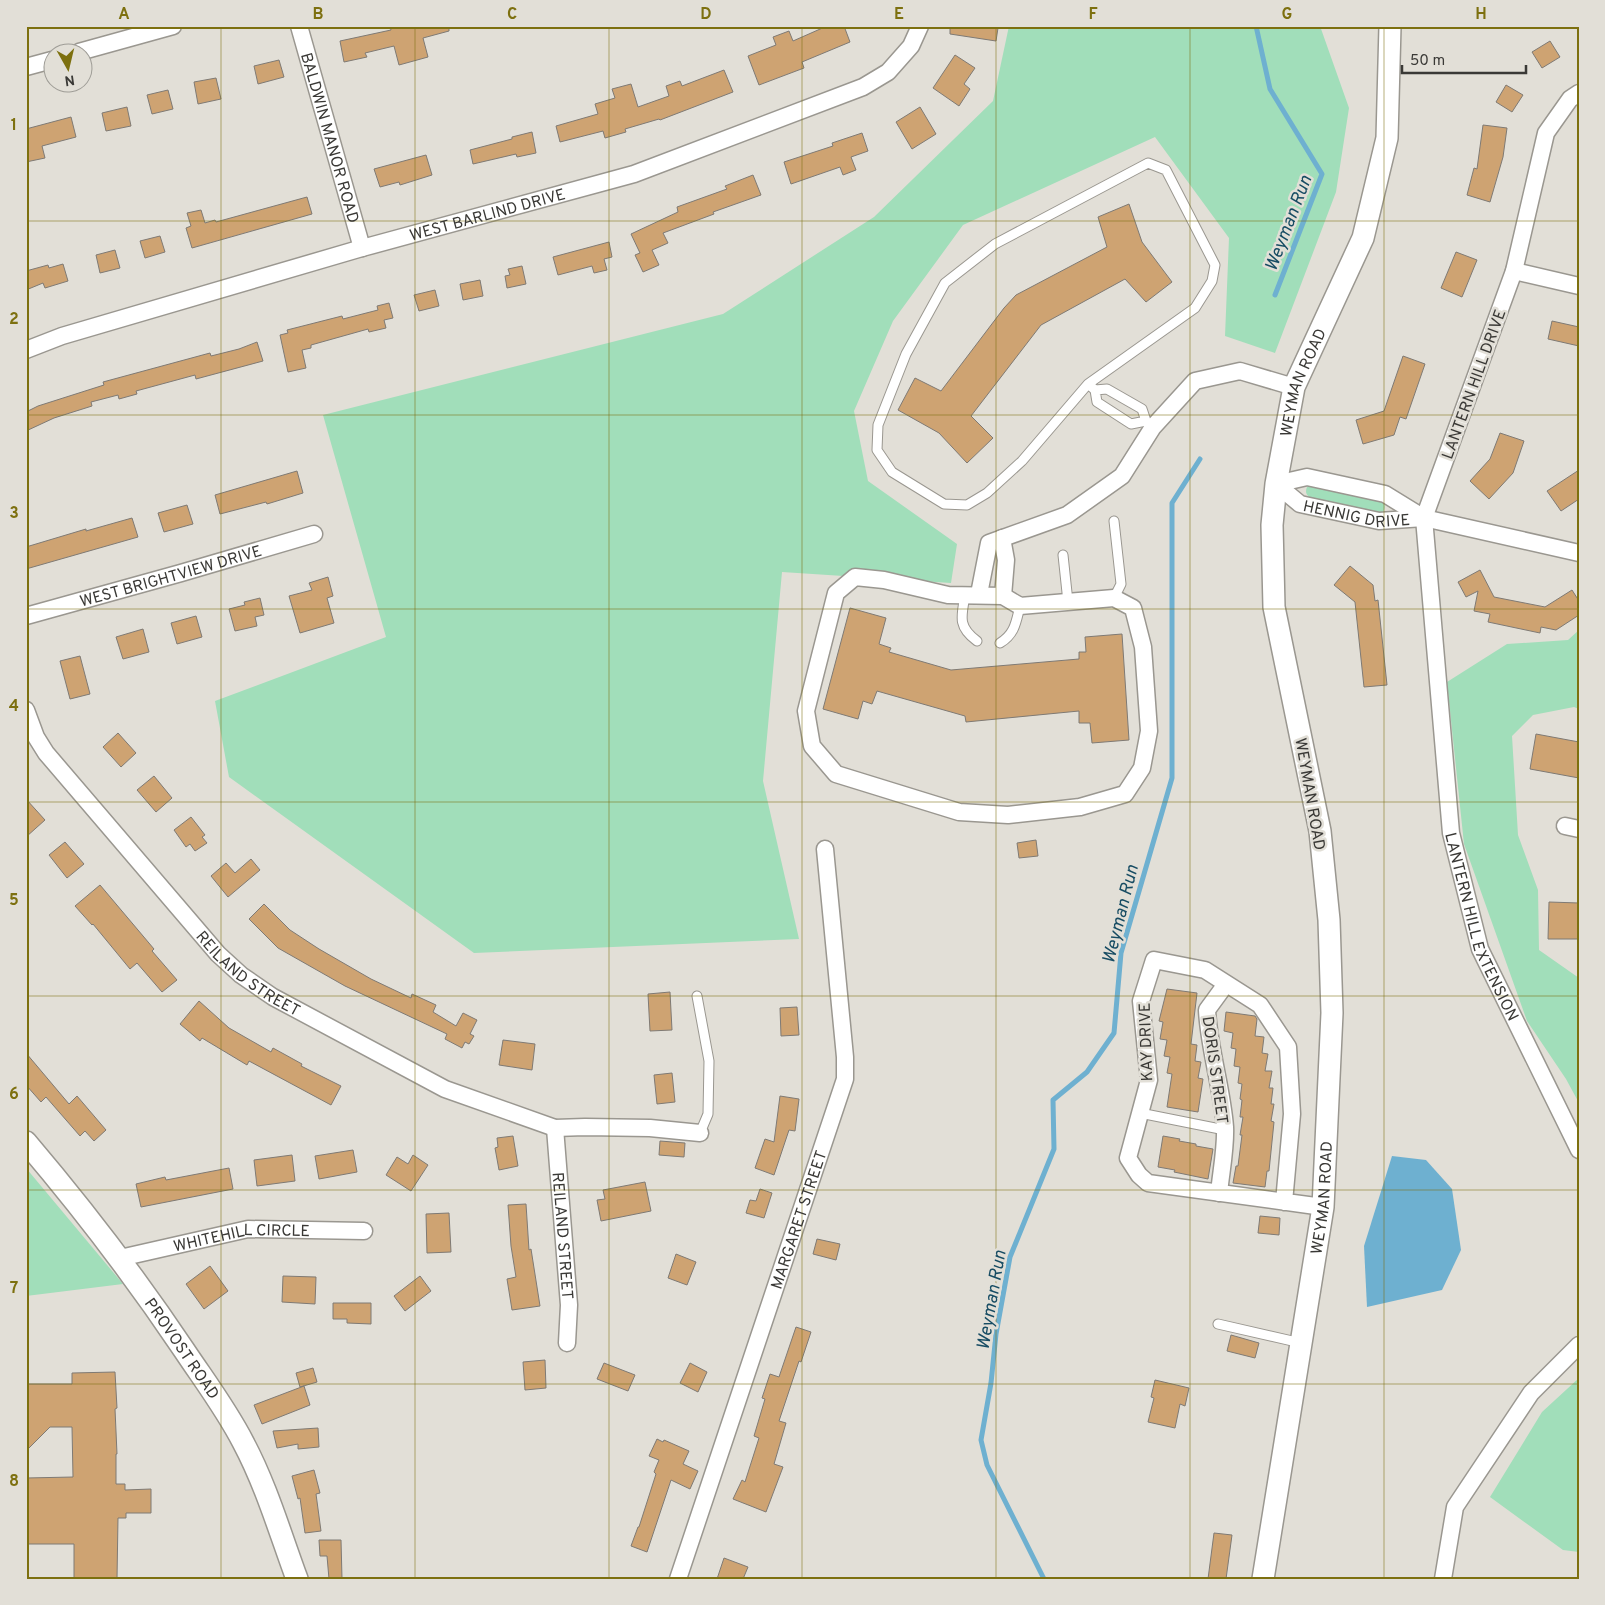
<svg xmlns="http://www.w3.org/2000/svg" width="1605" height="1605" viewBox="0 0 1605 1605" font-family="Overpass,sans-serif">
<rect width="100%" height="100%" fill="#e2dfd7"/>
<!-- green -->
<path fill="#a1deba" d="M1009,26H1320L1349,108L1336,192L1275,353L1225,336L1229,238L1155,137L963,225L893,321L854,411L868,481L957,544L951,583L782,572L763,781L799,939L474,953L229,777L215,701L386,637L323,415L723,314L874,217L993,101Z
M1312,485L1381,500C1385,504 1386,507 1383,512L1378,513L1310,498C1306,494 1305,492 1307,487Z
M1579,630V709L1574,707L1533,715L1512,736L1518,835L1538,890L1539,950L1579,978V1103L1566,1079L1527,1021L1464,844L1447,682L1507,644L1568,640Z
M26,1168L123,1284L26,1296Z
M1579,1378V1552L1563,1550L1490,1497L1542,1412Z"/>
<!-- water -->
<path fill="#6eb0d0" d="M1392,1156L1426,1160L1452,1189L1461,1250L1442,1290L1367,1307L1364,1246Z"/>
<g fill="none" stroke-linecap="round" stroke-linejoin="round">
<!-- stream -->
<path stroke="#6eb0d0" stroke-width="5" d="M1256,26L1270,89L1322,174L1275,295
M1044,1579L987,1465L981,1440L991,1383L996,1334L1010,1257L1054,1149L1053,1100L1087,1072L1114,1033L1121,953L1172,778V503L1200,459"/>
</g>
<!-- building -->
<path fill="#cea372" stroke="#7f7a74" d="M390,26H449V31L423,38L428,57L399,65L394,46L365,53L367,57L344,62L340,41L391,30Z
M827,26H844L850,42L802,62L804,68L759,85L748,56L776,45L773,37L789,31L793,41Z
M950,26L998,28L996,41L950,34Z
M1550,41L1560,57L1542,68L1532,52Z
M955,55L975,68L964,84L970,89L959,106L933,88Z
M279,60L284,77L258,84L254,66Z
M724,70L733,92L660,120L659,119L625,129L626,132L605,138L603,131L560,142L556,126L598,114L595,104L615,98L612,89L631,84L638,107L669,96L666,86L680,81L682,86Z
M216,78L221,99L198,104L194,82Z
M1506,85L1523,95L1512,112L1496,102Z
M168,90L173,109L152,114L147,95Z
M127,107L131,126L106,131L102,113Z
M920,107L936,134L912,149L896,122Z
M71,117L76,137L42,146L45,158L26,162V129Z
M1483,125L1507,128L1503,157L1490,202L1467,195L1474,168L1477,169Z
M532,132L536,153L517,157L516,154L473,164L470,150L512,139V137Z
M862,133L868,151L851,157L856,170L843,175L840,167L791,184L784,162L833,146L832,143Z
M426,155L432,175L400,185L399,182L380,187L374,169Z
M753,175L761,195L713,212L714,214L663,233L668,243L652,250L659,265L643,272L635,255L640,253L631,234L678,212L677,207L727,189L725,186Z
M307,197L312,214L192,248L186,228L191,226L187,213L201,210L205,223L215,220L216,222Z
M1129,204L1142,242L1172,282L1146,302L1125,279L1041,325L971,416L993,438L967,463L939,433L898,410L915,378L941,391L1004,308L1016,295L1107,247L1098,217Z
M160,236L165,252L145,258L140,241Z
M609,242L612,257L604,259L607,270L594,273L592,266L558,275L553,257Z
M115,250L120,268L100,273L96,255Z
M1456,252L1477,260L1462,297L1441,288Z
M63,264L68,281L45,288L43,283L26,290V271L48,265L49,268Z
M522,266L526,284L507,288L505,276L510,275L508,269Z
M480,280L483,296L463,300L460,284Z
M435,290L439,306L419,311L414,295Z
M389,303L393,318L384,320L386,328L369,332L368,329L311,345V348L302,350L306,368L288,372L280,335L288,333L287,330L342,316L343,319L378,310L377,306Z
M1552,321L1579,327V346L1548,339Z
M257,342L263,361L196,379L195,375L136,391L137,394L119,399L118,395L91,402L92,406L54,418L26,431V412L38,406L104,385L103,382L210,353L211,356L239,349Z
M1403,356L1425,364L1406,419L1400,417L1394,435L1363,444L1356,420L1384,411Z
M1500,433L1524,441L1513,473L1489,499L1470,481L1490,459Z
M1579,470V499L1561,511L1547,491Z
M297,471L303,493L267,504L266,502L220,514L215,495Z
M187,505L193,524L164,532L158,513Z
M132,518L138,537L26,569V547L86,529V531Z
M1350,566L1373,585L1375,601L1378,600L1387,685L1364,687L1355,602L1334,585Z
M1480,570L1494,597L1545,607L1572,590L1579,601V615L1556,630L1541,627L1540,633L1488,622L1490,614L1474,611L1478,591L1466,597L1458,582Z
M328,577L333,596L327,598L334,623L300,633L289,596L312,590L309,583Z
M260,598L264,615L255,617L257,626L235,631L229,609L245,605L244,602Z
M850,608L886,618L879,644L891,648L889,652L951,670L1079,659V652H1086L1085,637L1122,634L1129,740L1092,743L1090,723H1079V711L966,722L965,716L877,691L872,704L863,701L858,719L823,709Z
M196,616L202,637L177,644L171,623Z
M143,629L149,652L123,659L116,637Z
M80,656L90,694L70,699L60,661Z
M118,733L136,753L121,767L103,747Z
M1536,734L1579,742V778L1530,769Z
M154,776L172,798L156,812L137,790Z
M26,799L45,820L26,837Z
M191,817L205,835L202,837L207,843L195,851L190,844L186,847L174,830Z
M1036,840L1038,856L1019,858L1017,843Z
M65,842L84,864L67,878L49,855Z
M251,859L260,870L228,897L211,876L226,863L235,873Z
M100,885L154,949L152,951L177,980L162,992L137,963L130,969L93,924L92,925L75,906Z
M1549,902L1579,903V939H1548Z
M264,904L290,930L319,949L371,979L411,998L412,994L436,1005L433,1012L456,1026L463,1013L477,1020L470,1034L474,1036L469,1044L465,1042L462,1048L445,1039L447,1034L345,986L278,948L249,919Z
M1167,989L1197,993L1191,1044L1197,1045L1195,1061L1201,1062L1198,1078L1203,1079L1198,1112L1167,1107L1172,1074L1167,1073L1170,1057L1164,1056L1167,1040L1160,1039L1163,1022L1159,1021Z
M670,992L672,1030L650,1031L648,994Z
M199,1001L229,1028L271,1052L273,1048L302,1064L301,1066L341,1086L331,1105L249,1061L247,1065L202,1038L200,1041L180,1024Z
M797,1007L799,1035L781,1036L780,1008Z
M1226,1012L1255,1016L1257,1019L1255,1036L1264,1037L1262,1053L1268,1054L1265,1071H1272L1269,1088H1273L1271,1104H1274L1271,1121L1274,1122L1269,1171H1267L1265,1187L1233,1183L1236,1166H1238L1242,1135H1240L1243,1117H1240L1242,1100L1240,1099L1242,1084L1238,1083L1240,1067L1234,1066L1236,1049L1231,1048L1233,1033L1224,1031Z
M503,1040L535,1044L532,1070L499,1065Z
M26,1053L69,1104L77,1096L106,1130L94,1141L85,1131L80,1136L46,1097L41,1102L26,1085Z
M672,1073L675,1102L657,1104L654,1075Z
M780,1096L799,1099L795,1131L789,1130L774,1175L755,1168L765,1139L774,1142Z
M513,1136L518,1166L499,1170L495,1148L498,1147L497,1138Z
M1163,1136L1180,1139L1179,1141L1196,1144V1146L1213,1149L1208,1179L1174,1172L1175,1170L1158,1167Z
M660,1141L685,1143L684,1157L659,1155Z
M353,1150L357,1172L319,1179L315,1156Z
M292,1155L295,1181L257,1186L254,1160Z
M413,1155L428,1165L411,1191L386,1175L397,1157L408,1164Z
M229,1168L233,1189L141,1207L136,1184L165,1177L166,1180Z
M645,1182L651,1211L601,1221L597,1200L605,1199L603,1190Z
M760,1189L772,1193L764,1218L746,1213L750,1200L756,1201Z
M526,1204L529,1250L531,1249L540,1306L512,1310L507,1279L516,1277L511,1246L508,1205Z
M449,1213L451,1252L427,1253L426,1214Z
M1260,1216L1280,1218L1279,1235L1258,1233Z
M817,1239L840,1244L836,1260L813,1254Z
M676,1254L696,1262L687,1285L668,1278Z
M210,1266L228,1291L204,1309L186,1284Z
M283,1276L316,1277L315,1304L282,1302Z
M420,1276L431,1291L405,1311L394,1296Z
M333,1303H371V1324L347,1323V1319H333Z
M796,1327L811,1332L801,1362L799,1361L779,1421L786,1423L774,1464L783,1467L766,1512L733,1499L742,1480L745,1482L759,1438L754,1436L765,1399L762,1398L770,1374L779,1377Z
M1231,1335L1259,1343L1255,1358L1227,1351Z
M545,1360L546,1388L525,1390L523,1362Z
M604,1363L635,1375L628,1391L597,1379Z
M690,1363L707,1372L698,1392L680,1383Z
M313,1368L317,1382L300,1387L296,1373Z
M115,1372L117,1408L115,1409L117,1454H116V1484H125V1490L151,1489V1513H126V1518H118L117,1579H74V1544H26V1478L73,1477L72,1427H50L26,1451V1384H72V1373Z
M1155,1380L1189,1388L1185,1406L1180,1404L1175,1428L1148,1422L1154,1398L1151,1397Z
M304,1386L310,1405L262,1424L254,1405Z
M318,1428L319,1447L298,1449V1444L277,1448L273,1431Z
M657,1439L663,1442L664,1440L689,1451L683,1464L698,1471L690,1489L671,1480L647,1552L631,1546L638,1527H639L656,1474L654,1472L659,1460L649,1456Z
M314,1470L320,1493L316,1494L321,1531L305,1533L300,1498L298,1499L292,1476Z
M1214,1533L1232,1535L1226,1579H1208Z
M319,1540H341L342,1579H329L327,1556H320Z
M724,1558L748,1567L743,1579H717Z"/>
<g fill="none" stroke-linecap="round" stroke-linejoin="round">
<defs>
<path id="service" d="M1088,384L1022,461L987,493L967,505L944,504L892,472L877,450L878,425L906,354L945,283L995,244L1148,163L1166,170L1215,265L1212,281L1195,308L1088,384L1095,390
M1146,421L1131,424L1097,402L1095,390L1107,389L1142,409L1146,421L1153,427
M1063,555L1068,602
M965,596C961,617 958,627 977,641
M1114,598L1121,584L1114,521
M1000,643C1015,634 1016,622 1020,606
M697,996L709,1061L708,1114L700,1133
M1140,1113L1225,1130
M1218,1324L1301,1343"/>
<g id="minor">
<path id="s1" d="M299,26L362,248"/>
<path d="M79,52L173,26"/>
<path d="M26,67L52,60"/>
<path id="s2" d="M1579,93L1570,99L1546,133L1514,271L1424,518L1451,833L1480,949L1579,1150"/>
<path d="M1514,271L1579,286"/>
<path id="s3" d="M26,350L62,336L362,248L634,174L863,87L888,72L911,46L920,26"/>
<path id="s4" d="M1276,484L1300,504L1379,521L1424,518L1579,553"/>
<path d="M1276,484L1307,477L1385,494L1424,518"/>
<path d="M1002,538L1006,560L1003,596"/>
<path d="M855,577L884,580L948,595L1003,596L1020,606L1114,598L1133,608L1143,647L1149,731L1142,768L1125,794L1080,807L1008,815L959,812L836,774L812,746L806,711L836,593Z"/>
<path d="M979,594L989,543L1067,515L1122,476L1153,427L1195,381L1240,371L1294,387"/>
<path id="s5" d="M26,616L181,573L314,534"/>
<path id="s6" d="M26,710L36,737L46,753L218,954L241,975L273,997L445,1089L555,1128L585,1127L650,1128L700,1133"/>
<path d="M1565,826L1579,829"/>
<path id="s7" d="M555,1128L569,1305L567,1343"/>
<path d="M1219,1193C1221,1172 1226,1148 1225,1127C1222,1088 1209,1049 1207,1010L1226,984"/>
<path d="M1284,1202L1292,1114L1288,1047L1260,1005L1205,970L1154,960L1141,1001L1149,1080L1128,1158L1139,1175L1148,1183L1323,1207"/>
<path id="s8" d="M120,1258L248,1229L364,1231"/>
<path id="s9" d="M678,1579L845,1079V1057L825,849"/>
<path d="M1443,1579L1455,1507L1531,1393L1579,1345"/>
</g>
<g id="tertiary">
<path id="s10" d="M26,1142C83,1209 135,1277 184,1350C204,1380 226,1409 243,1442C266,1485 280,1533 297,1579"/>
<path id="s11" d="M1263,1579L1323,1207L1332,1013L1329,920L1320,831L1274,607L1272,525L1276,484L1294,387L1363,238L1387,138L1390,26"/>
</g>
</defs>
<!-- service casing -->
<use href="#service" stroke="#9a9790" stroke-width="11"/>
<!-- minor casing -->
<use href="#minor" stroke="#9a9790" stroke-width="19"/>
<!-- tertiary casing -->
<use href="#tertiary" stroke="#9a9790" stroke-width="24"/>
<!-- service -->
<use href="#service" stroke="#fff" stroke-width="9"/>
<!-- minor -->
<use href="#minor" stroke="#fff" stroke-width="16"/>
<!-- tertiary -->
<use href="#tertiary" stroke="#fff" stroke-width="21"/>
</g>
<!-- grid -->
<path fill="none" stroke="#7d700f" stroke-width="1" stroke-opacity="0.55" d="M221,26V1579M415,26V1579M609,26V1579M802,26V1579M996,26V1579M1190,26V1579M1384,26V1579M26,221H1579M26,415H1579M26,609H1579M26,802H1579M26,996H1579M26,1190H1579M26,1384H1579"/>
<g text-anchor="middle" stroke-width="5" stroke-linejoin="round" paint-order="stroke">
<!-- street labels -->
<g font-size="16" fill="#3a3936" stroke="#e2dfd7">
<text dy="6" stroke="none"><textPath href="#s1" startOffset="116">BALDWIN MANOR ROAD</textPath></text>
<text dy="6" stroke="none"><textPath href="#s3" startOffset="481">WEST BARLIND DRIVE</textPath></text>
<text dy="6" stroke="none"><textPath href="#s11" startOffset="1211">WEYMAN ROAD</textPath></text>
<text transform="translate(1473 384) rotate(-70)" y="6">LANTERN HILL DRIVE</text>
<text dy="6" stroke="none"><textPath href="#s4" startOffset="89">HENNIG DRIVE</textPath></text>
<text dy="6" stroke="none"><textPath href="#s5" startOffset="150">WEST BRIGHTVIEW DRIVE</textPath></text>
<text transform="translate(1311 794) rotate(80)" y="6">WEYMAN ROAD</text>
<text dy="6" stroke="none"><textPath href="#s2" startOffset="872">LANTERN HILL EXTENSION</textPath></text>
<text dy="6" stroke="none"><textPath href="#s6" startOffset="348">REILAND STREET</textPath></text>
<text transform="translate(1145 1042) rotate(-92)" y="6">KAY DRIVE</text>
<text transform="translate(1216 1070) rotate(82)" y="6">DORIS STREET</text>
<text dy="6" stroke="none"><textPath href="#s11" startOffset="386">WEYMAN ROAD</textPath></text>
<text dy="6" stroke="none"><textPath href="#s9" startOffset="379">MARGARET STREET</textPath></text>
<text dy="6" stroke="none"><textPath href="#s7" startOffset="108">REILAND STREET</textPath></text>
<text dy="6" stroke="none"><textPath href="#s8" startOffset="124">WHITEHILL CIRCLE</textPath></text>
<text dy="6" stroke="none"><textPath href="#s10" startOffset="259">PROVOST ROAD</textPath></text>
</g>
<!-- water labels -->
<g font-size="18" font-style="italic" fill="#174c63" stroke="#e2dfd7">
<text transform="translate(1288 223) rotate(-69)" y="6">Weyman Run</text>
<text transform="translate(1120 914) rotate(-76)" y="6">Weyman Run</text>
<text transform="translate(991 1300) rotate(-80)" y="6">Weyman Run</text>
</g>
</g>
<!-- border -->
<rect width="1605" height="1605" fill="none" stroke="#e2dfd7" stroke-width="55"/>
<!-- north arrow -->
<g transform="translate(68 68) rotate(172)"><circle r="24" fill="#e2dfd7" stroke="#9f9d97"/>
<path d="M0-4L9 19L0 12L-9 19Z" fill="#7d700f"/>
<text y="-8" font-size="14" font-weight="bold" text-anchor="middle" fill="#3a3936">N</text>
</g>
<!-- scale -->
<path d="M1402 65v8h124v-8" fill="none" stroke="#3a3936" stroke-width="2.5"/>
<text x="1410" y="65" font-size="15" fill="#3a3936" stroke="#e2dfd7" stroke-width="4" paint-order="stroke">50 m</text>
<rect x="28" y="28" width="1550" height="1550" fill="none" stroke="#7d700f" stroke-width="2"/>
<g font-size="16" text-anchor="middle" font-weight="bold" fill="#7d700f">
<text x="124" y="19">A</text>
<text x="318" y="19">B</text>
<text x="512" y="19">C</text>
<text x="706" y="19">D</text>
<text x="899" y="19">E</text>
<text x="1093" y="19">F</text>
<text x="1287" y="19">G</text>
<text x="1481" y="19">H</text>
<text x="14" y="130">1</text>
<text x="14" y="324">2</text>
<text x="14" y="518">3</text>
<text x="14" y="711">4</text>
<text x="14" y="905">5</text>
<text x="14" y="1099">6</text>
<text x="14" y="1293">7</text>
<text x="14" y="1486">8</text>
</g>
</svg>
